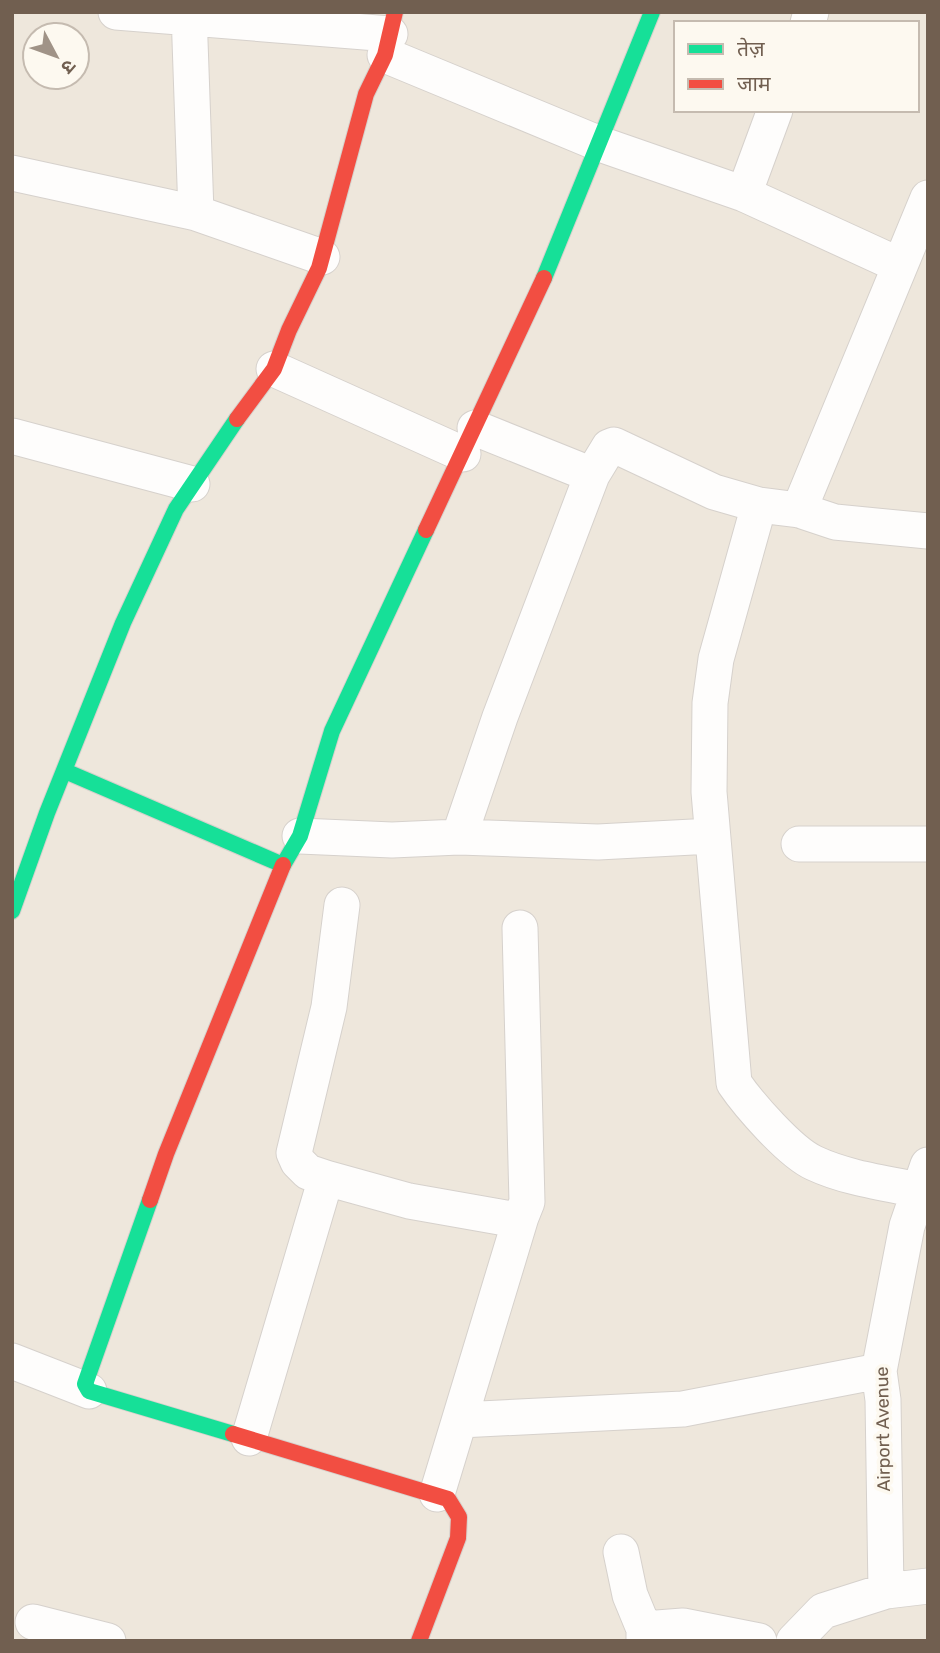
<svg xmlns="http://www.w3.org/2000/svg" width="940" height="1653" viewBox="0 0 940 1653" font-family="Rubik,'Noto Sans Devanagari',sans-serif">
<rect width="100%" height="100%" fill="#f6f4ee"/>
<!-- residential -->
<path fill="#eee7dc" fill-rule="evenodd" d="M12,12H928V1641H12ZM676,23H917V110H676ZM35,35H77V77H35Z"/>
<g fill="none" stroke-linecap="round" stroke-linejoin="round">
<defs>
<path id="street" d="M116,12L390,34
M189,12L196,213
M808,23L811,12
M385,55L600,144L744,194L899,265
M12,173L196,213L322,257
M744,194L775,110
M274,369L463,454
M475,428L592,475
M12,436L192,484
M759,505L716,659L710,703L709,792L734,1083C749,1105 790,1152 814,1163C846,1178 884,1183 919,1190
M799,510L928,198
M300,836L392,840L459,837L598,842L712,836
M459,837L500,717L592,475L609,447L614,445L714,492L759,505L799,510L835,522L928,531
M799,844H928
M342,905L329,1007L294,1153L298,1162L308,1172L326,1178L409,1201L511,1219L521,1217L527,1202L520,928
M12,1361L89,1391
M460,1420L683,1409L879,1371
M249,1438L326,1178
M437,1494L521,1217
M621,1552L630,1595L644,1629
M886,1591L928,1586
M33,1622L108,1641
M644,1641V1629L683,1626L759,1641
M794,1641L823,1611L886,1591L883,1400L879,1371L907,1226L928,1165"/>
<path id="fast" d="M544,278L652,12
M65,771L283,865L300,836L332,731L426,530
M12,911L47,813L123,623L176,509L237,419
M150,1200L85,1384L89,1391L233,1434"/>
<path id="jam" d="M237,419L274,369L289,330L319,268L366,94L385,55L395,12
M426,530L544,278
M150,1200L166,1154L283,865
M233,1434L448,1499L459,1517L458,1538L419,1641"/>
</defs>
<!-- street casing -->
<use href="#street" stroke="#d6d1cc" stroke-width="37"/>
<!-- fast casing -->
<use href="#fast" stroke="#d6d1cc" stroke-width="18"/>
<!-- jam casing -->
<use href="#jam" stroke="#d6d1cc" stroke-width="18"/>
<!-- street -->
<use href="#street" stroke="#fefdfc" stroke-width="35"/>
<!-- fast -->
<use href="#fast" stroke="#16e098" stroke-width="16"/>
<!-- jam -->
<use href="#jam" stroke="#f24e42" stroke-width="16"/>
</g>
<g text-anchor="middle" stroke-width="7" stroke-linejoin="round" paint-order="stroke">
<!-- street labels -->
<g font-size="18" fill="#715f50" stroke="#fdf9f0">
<text transform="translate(883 1429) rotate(-91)" y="6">Airport Avenue</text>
</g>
</g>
<!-- border -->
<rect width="940" height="1653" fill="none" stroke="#715f50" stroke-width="28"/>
<!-- legend -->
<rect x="674" y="21" width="245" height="91" fill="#fdf9f0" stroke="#c5bbb0" stroke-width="2"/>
<rect x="688" y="44" width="35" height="10" fill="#16e098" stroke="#c5bbb0" stroke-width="2"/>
<text x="737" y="56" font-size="21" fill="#715f50">तेज़</text>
<rect x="688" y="79" width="35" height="10" fill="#f24e42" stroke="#c5bbb0" stroke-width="2"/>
<text x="737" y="91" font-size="21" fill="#715f50">जाम</text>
<!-- north arrow -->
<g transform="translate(56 56) rotate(131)"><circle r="33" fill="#fdf9f0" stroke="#c5bbb0" stroke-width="2"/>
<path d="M0-5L12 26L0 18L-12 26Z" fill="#a09387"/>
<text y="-10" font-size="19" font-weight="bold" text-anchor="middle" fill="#715f50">उ</text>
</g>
</svg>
